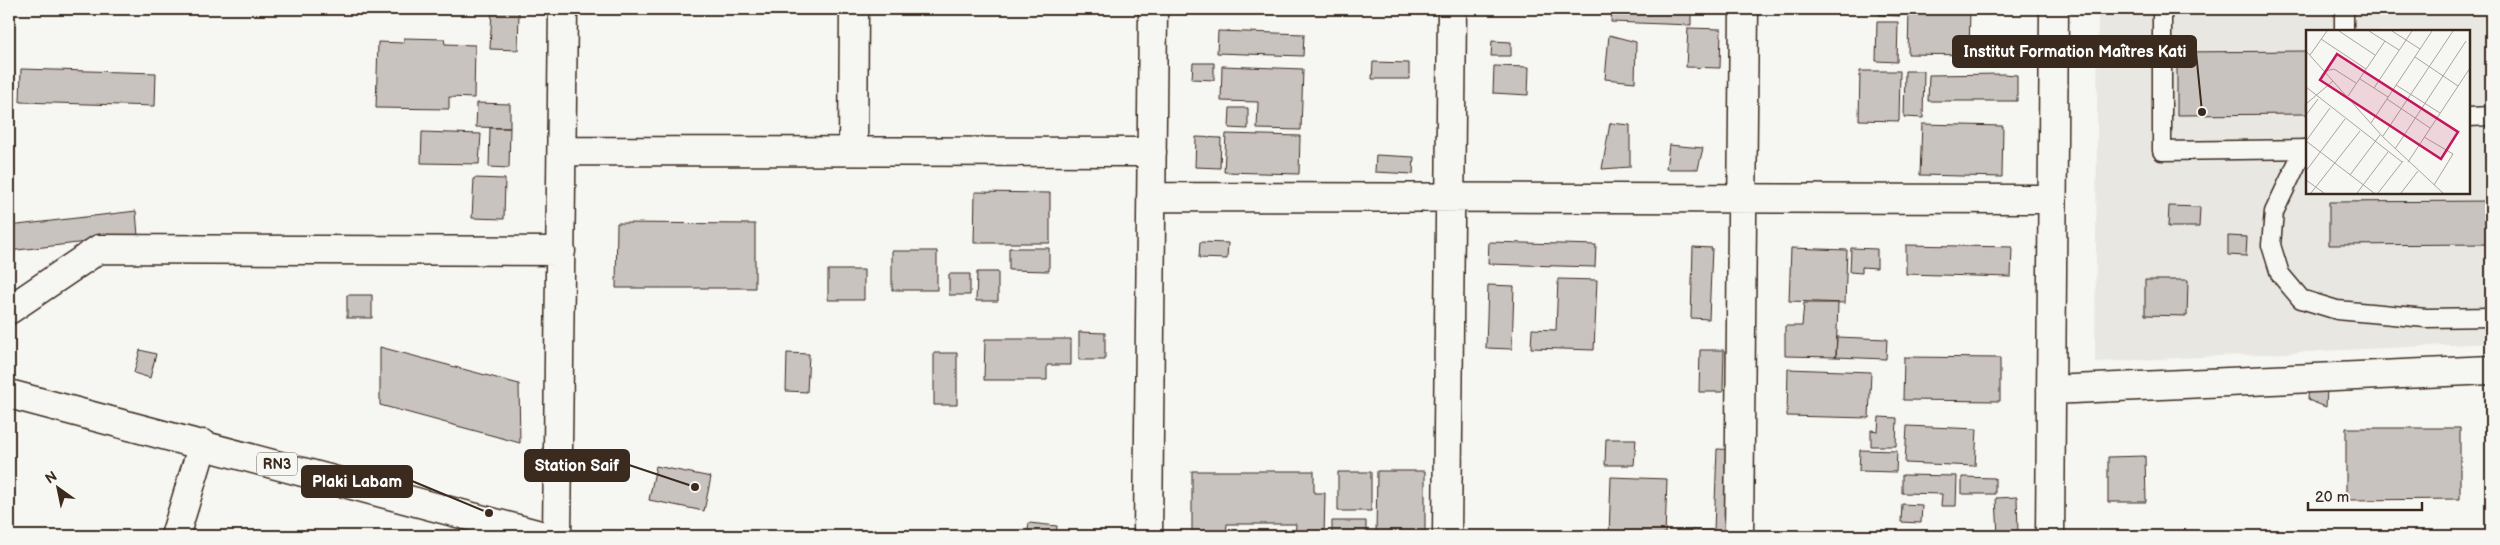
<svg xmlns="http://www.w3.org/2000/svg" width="2500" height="545" viewBox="0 0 2500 545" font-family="'Balsamiq Sans',sans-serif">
<rect width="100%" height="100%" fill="#f6f6f2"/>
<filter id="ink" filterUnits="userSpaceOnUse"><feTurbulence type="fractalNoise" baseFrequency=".02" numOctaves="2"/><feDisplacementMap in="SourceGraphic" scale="10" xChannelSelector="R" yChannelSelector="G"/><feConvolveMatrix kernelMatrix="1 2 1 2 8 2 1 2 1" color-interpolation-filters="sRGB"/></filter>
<g filter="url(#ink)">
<!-- built -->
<path fill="#e8e7e2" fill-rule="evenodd" d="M2098,9H2491V343L2095,362ZM2308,31H2469V192H2308Z"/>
<!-- building -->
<path fill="#c8c3be" stroke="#3b2a1e" d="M1612,9H1691V25L1611,22Z
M1879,9H1900V16L1879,15Z
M1909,9H1970L1969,55L1908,54Z
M492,10L519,11L518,50L490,49Z
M1877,22H1898L1897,62L1876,61Z
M1688,28L1721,29L1720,68L1686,67Z
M1218,31L1304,34L1303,56L1217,53Z
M1609,35L1636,42L1635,82L1605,79Z
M404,38L444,39L445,44L475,45L474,98L449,97V109L376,108L378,42L404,43Z
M1492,41L1511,42V56H1491Z
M2308,51V114L2177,115V52Z
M1373,62L1409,63V79H1372Z
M1193,63H1214V80L1192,79Z
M1222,66L1303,69L1301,130L1257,129L1258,102L1221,101Z
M1494,66L1529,67L1528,95L1493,93Z
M21,69L156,73L155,106L20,102Z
M1860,71H1900L1899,121L1859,120Z
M1905,71H1924L1923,118L1904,117Z
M2003,74L2017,75V101H1928L1929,75Z
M477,103L510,104V128L476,127Z
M1230,108H1248V129L1229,128Z
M1610,123L1630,125V167L1602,169Z
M1922,124L2003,126L2002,177L1920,175Z
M490,128H510L509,168L489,167Z
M422,132L481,134L479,164L421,163Z
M1226,134L1300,136L1299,174L1224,172Z
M1196,137L1221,138L1220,168L1195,167Z
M1669,145L1703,148L1698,169H1666Z
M1376,155L1414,157L1413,174L1375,172Z
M474,178L505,179L504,219L472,218Z
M975,192L1050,193V243H974Z
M2491,201V244L2329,245V202Z
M2169,206L2200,207L2199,227H2168Z
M136,211L138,236L9,251V226Z
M617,223L755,224V288H616Z
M2228,236L2247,237L2246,256L2228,255Z
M1200,242L1228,243L1227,259L1199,258Z
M1489,242L1596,245L1595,267L1488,264Z
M1906,245L2012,247L2011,277L1906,274Z
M1693,247L1712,248L1709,319L1691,318Z
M1009,248H1049V271L1009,270Z
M1791,248L1847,250L1845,303L1789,301Z
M1851,248L1877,249V268L1862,267V273L1850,272Z
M892,251H937V290H892Z
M828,270H864V300H828Z
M977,272H998V301H976Z
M949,274H970V295H949Z
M1558,279L1597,280L1594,350L1531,348L1532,329L1556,330Z
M2145,280H2188L2187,316L2145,315Z
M1488,285L1514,286L1512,349L1486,348Z
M347,295H372V318H347Z
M1804,303H1838L1836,357L1785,356V326H1802Z
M1079,332L1105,333V360H1079Z
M1837,337L1887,339L1886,359L1836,357Z
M985,339H1071V365H1047V380H984Z
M380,347L519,384L520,443L380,405Z
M140,350L156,354L150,378L134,373Z
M1700,350H1724L1723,392H1699Z
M787,353L809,354L807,392L786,391Z
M934,353H957V405H934Z
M1904,357L2000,358V401L1903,400Z
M1788,369L1871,372L1869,418L1787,416Z
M2309,383L2327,389L2326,407L2308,400Z
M1879,417L1897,418L1896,446H1871V430L1878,431Z
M1907,426L1977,429L1975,466L1905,463Z
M2346,428H2460V499L2346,500Z
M1606,439H1636L1634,465H1605Z
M1717,449L1740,450L1737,536H1691V530L1714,531Z
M1860,450L1897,451L1896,472L1859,471Z
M2145,456L2146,502H2108V457Z
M656,466L711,477L704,511L649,500Z
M1192,471H1314V493H1325L1324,536H1295L1296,524H1227L1226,536H1192Z
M1377,471H1425V536H1376Z
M1338,472H1371V511H1338Z
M1902,475L1957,476L1956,506H1941L1942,494L1902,493Z
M1611,477L1667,479L1665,536H1609Z
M1962,477L1995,478V494H1962Z
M2017,497L2018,534L1998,535L1996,498Z
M1902,504L1922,505L1921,523L1901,522Z
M1332,521H1366V536H1332Z
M1029,523L1057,526L1056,536H1027Z
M2332,533V536H2189V534Z"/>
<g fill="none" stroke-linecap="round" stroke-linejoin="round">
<defs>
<path id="lane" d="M2162,9V151L2308,149
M2344,9V31
M2469,117L2491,116
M2304,149L2274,212L2271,245L2280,274L2301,299L2337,310L2426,318L2491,317"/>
<path id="street" d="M562,151L1152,152
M853,151L854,9
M1151,197L2052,199
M9,310L99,249L561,251
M2051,390L2491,370
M175,536L203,444
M557,536L563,9
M1148,536L1153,9
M1447,536L1452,9
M1739,536L1744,9
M2050,536L2054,9"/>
<path id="highway" d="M9,394L544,536"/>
</defs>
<!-- lane casing -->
<use href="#lane" stroke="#3b2a1e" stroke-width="21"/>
<!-- street casing -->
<use href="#street" stroke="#3b2a1e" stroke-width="31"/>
<!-- highway casing -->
<use href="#highway" stroke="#3b2a1e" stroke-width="31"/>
<!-- lane -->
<use href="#lane" stroke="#f6f6f2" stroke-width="18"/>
<!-- street -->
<use href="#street" stroke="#f6f6f2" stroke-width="28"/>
<!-- highway -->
<use href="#highway" stroke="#f6f6f2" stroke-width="28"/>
</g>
</g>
<g text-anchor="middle" stroke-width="4.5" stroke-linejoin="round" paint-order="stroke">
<!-- shield labels -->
<rect fill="#f6f6f2" stroke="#73675e" stroke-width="1" x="257" y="452.5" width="40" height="23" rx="4"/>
<g font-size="14" font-weight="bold" fill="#3b2a1e">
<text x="277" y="469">RN3</text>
</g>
</g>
<!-- overview -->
<g transform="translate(2306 30)">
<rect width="164" height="164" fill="#f6f6f2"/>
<path fill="none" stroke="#aba49d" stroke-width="1" d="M33,1L69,25M63,1L93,20M86,1L114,19M15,9L60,39M0,21L77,107L137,163M4,25L21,1M109,27L152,56M19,41L28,39L50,53M54,49L82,67M90,55L134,83M0,57L96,132M68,58L106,1M42,66L79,11M81,69L124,98M0,74L27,51M0,85L12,69M65,93L126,1M77,106L147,1M118,107L147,124L128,155M0,111L68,163M0,111L24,78M89,119L160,11M102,132L164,38M0,141L39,89M44,145L74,105M0,150L18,163M5,163L54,101M51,163L82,122M72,163L97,131M95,163L112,141"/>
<path fill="#c2185b" fill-opacity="0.15" stroke="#c2185b" stroke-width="2.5" d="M31,24L152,102L135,129L14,50Z"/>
<rect width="164" height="164" fill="none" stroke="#3b2a1e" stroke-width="2.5"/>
</g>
<!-- callouts -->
<path fill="none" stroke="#3b2a1e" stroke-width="2" d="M2202 112L2196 52M695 487L629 465M489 513L412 481"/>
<g fill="#3b2a1e" stroke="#f6f6f2" stroke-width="2">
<circle cx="2202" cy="112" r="5"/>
<circle cx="695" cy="487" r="5"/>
<circle cx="489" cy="513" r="5"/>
</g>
<g fill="#3b2a1e" stroke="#3b2a1e" stroke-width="2">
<rect x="1953" y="36" width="243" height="31" rx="5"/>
<rect x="525" y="450" width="104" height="31" rx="5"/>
<rect x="302" y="466" width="110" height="31" rx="5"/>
</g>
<g font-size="16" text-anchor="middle" font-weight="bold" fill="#fff">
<text x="2075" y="57">Institut Formation Maîtres Kati</text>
<text x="577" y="471">Station Saif</text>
<text x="357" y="487">Plaki Labam</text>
</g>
<!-- margin -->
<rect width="2500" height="545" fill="none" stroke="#f6f6f2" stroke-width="30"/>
<rect x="15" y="15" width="2470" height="515" fill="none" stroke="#3b2a1e" stroke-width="2" filter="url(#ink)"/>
<!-- north arrow -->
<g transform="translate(58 488) rotate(327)" stroke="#f6f6f2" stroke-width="4" paint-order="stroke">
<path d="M0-4L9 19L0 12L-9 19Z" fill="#3b2a1e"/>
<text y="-8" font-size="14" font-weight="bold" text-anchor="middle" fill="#3b2a1e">N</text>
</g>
<!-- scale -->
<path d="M2308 502v8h114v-8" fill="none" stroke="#3b2a1e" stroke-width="2.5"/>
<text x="2315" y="502" font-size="15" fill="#3b2a1e" stroke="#f6f6f2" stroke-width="4" paint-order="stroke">20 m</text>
</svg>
